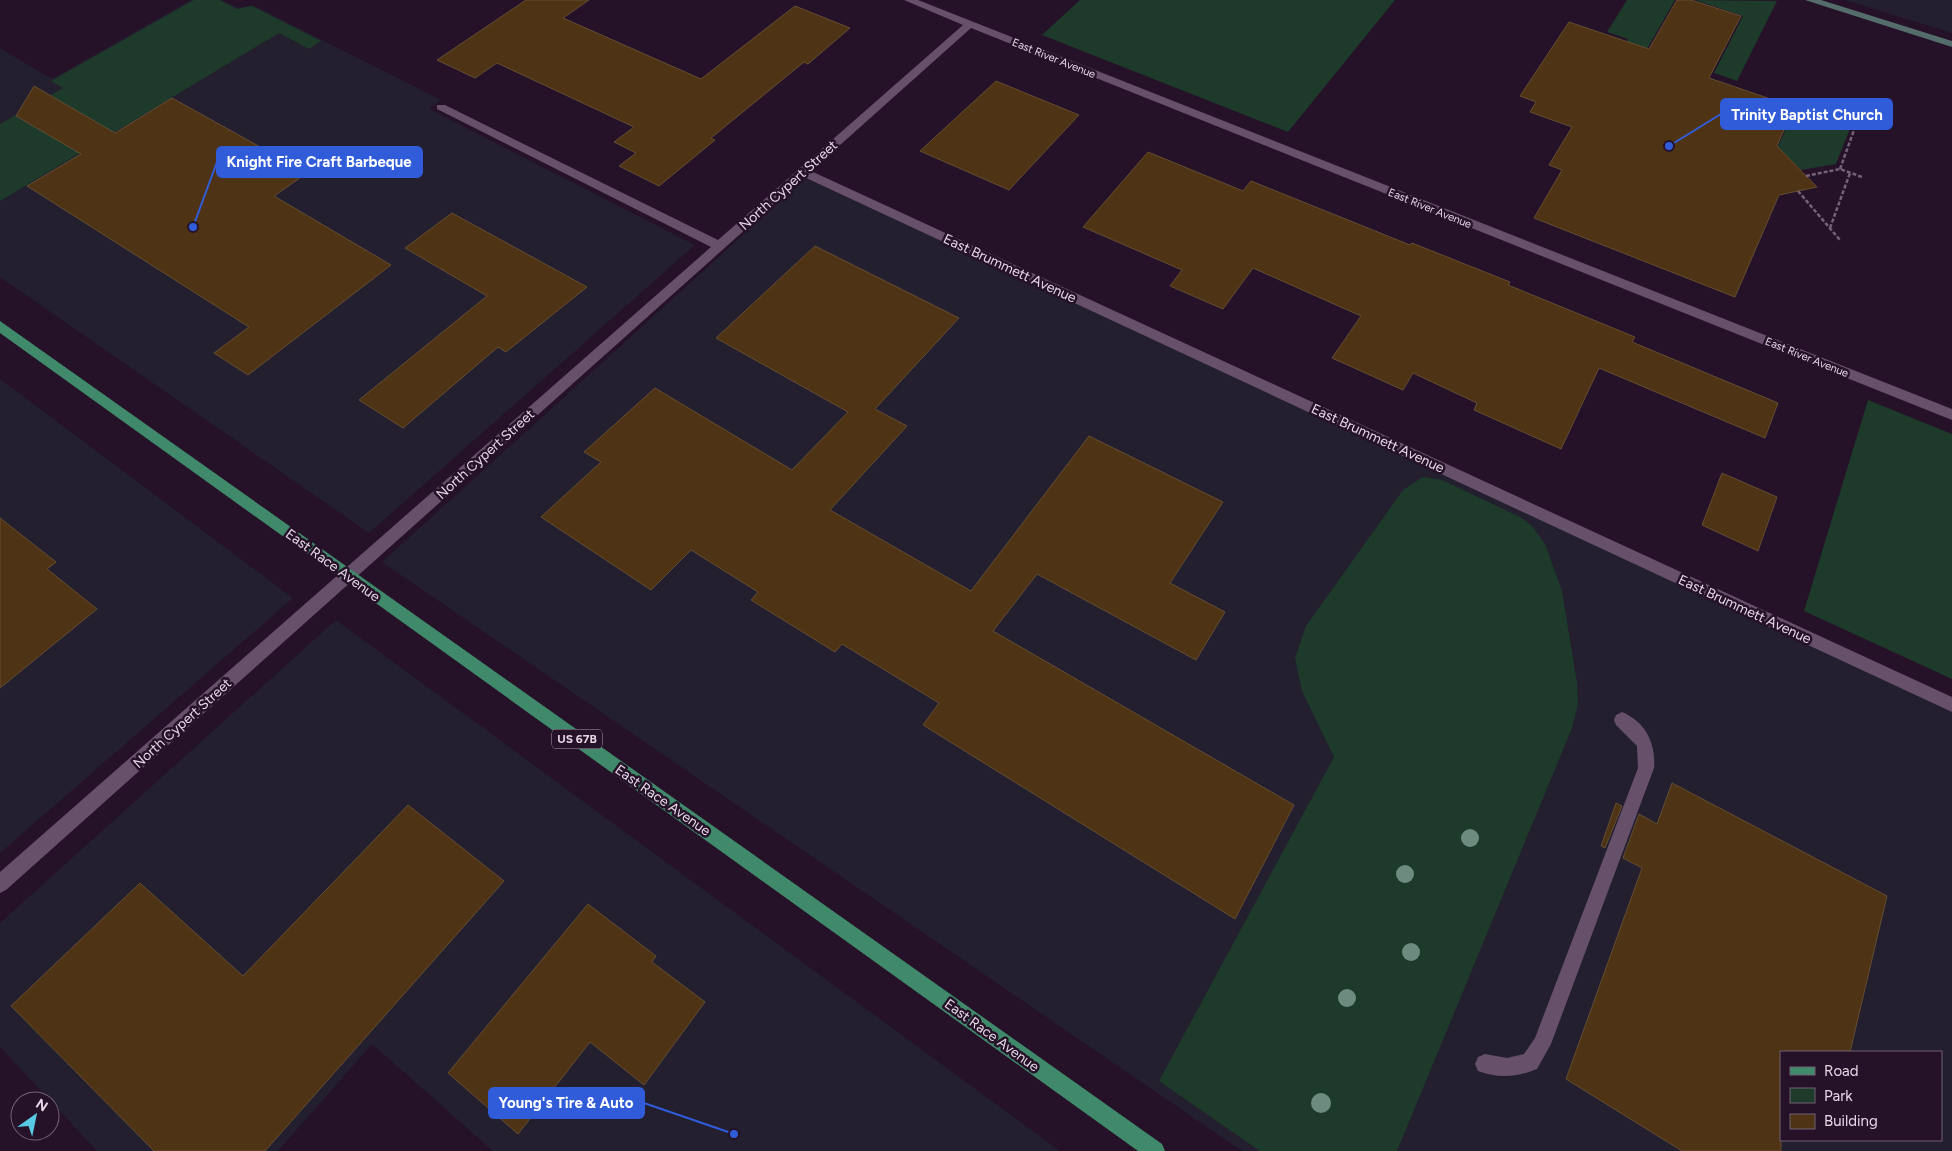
<svg xmlns="http://www.w3.org/2000/svg" width="1952" height="1151" viewBox="0 0 1952 1151" font-family="Figtree,sans-serif">
<rect width="100%" height="100%" fill="#251228"/>
<!-- commercial -->
<path fill="#231f2f" fill-rule="evenodd" d="M191,0H223L238,8L253,5L441,100L429,109L695,245L369,533L0,277V48L52,79Z
M1845,0H1952V33Z
M806,178L1952,709V1151H1242L382,562ZM1781,1052H1941V1140H1781Z
M0,379L293,598L0,853Z
M336,620L1060,1151H493L372,1044L278,1151H97L0,1047V923Z"/>
<!-- green -->
<path fill="#1d3a2a" d="M194,0H219L237,9L252,6L321,41L309,49L279,33L0,201V124L63,88L51,81Z
M1080,0H1395L1288,132L1042,35Z
M1627,0H1675L1643,56L1623,49L1628,39L1607,32Z
M1695,0L1777,1L1737,81L1714,73L1743,16Z
M1796,107L1851,126L1836,164L1801,170L1795,164L1768,168Z
M1868,400L1952,434V679L1804,611Z
M1423,477L1442,480L1522,518L1532,526L1545,544L1562,591L1577,683L1578,704L1572,728L1397,1151H1260L1159,1081L1334,757L1302,691L1295,658L1306,626L1403,490Z"/>
<!-- building -->
<path fill="#4e3415" stroke="#644d33" d="M526,0H589L563,18L701,79L795,6L850,28L808,64L804,62L711,138L715,140L659,186L619,166L636,153L614,142L634,127L497,63L475,78L437,60Z
M1677,0H1691L1741,16L1709,78L1794,107L1777,146L1817,187L1779,195L1735,297L1534,218L1562,170L1549,165L1572,127L1530,112L1536,102L1520,96L1569,22L1649,49Z
M996,81L1079,115L1009,190L920,151Z
M34,86L115,133L172,98L307,173L274,196L391,265L248,375L214,353L249,327L27,186L81,154L16,116Z
M1148,152L1243,191L1251,181L1410,245L1412,243L1510,282L1508,285L1635,337L1632,342L1778,403L1765,438L1599,368L1561,449L1474,410L1477,403L1413,373L1403,390L1332,358L1361,316L1253,268L1223,309L1170,286L1182,270L1083,227Z
M452,213L587,287L506,352L498,347L403,428L359,400L487,296L405,248Z
M815,246L959,318L875,409L907,426L830,510L971,591L1089,436L1223,502L1170,583L1225,612L1196,660L1037,574L993,631L1294,805L1235,919L923,725L939,703L842,644L835,652L751,600L758,592L691,550L651,590L541,517L601,462L584,452L655,388L792,470L848,412L716,338Z
M1722,473L1777,497L1758,551L1702,525Z
M0,518L56,562L47,569L97,609L0,688Z
M1672,783L1887,896L1850,1052H1781V1151H1682L1566,1079L1642,868L1623,858L1639,814L1657,824Z
M1616,803L1622,806L1605,848L1601,846Z
M408,805L504,881L265,1151H154L11,1006L140,883L243,976Z
M588,904L656,956L652,962L705,1002L644,1085L590,1042L518,1134L448,1073Z"/>
<g fill="none" stroke-linecap="round" stroke-linejoin="round">
<!-- path -->
<path stroke="#746376" stroke-width="2.5" stroke-dasharray="4 2" stroke-linecap="butt" d="M1840,169L1858,119
M1806,176L1840,169L1862,177
M1798,191L1840,240
M1830,228L1850,173"/>
<!-- lane -->
<path fill="#67506a" fill-rule="evenodd" d="M1622,712C1646,722 1656,744 1654,768L1551,1044L1537,1069C1517,1077 1499,1079 1478,1071L1475,1064L1478,1057L1485,1054L1507,1058L1524,1054L1535,1038L1638,768L1637,746L1616,725L1614,720L1616,715Z"/>
<!-- street -->
<path fill="#67506a" fill-rule="evenodd" d="M904,0H918L1952,409V420L971,28L811,171L1952,697V712L804,177L6,890L0,893V872L711,247L437,109V105H445L718,240L963,25Z"/>
<!-- secondary -->
<path fill="#546d6b" fill-rule="evenodd" d="M1805,0H1821L1952,41V47Z"/>
<!-- primary -->
<path fill="#408a6b" fill-rule="evenodd" d="M0,321L1162,1144L1165,1151H1138L0,333Z"/>
</g>
<!-- trees -->
<g fill="#6e8b7f">
<circle cx="1470" cy="838" r="9"/>
<circle cx="1405" cy="874" r="9"/>
<circle cx="1411" cy="952" r="9"/>
<circle cx="1347" cy="998" r="9"/>
<circle cx="1321" cy="1103" r="10"/>
</g>
<g text-anchor="middle" stroke-width="5" stroke-linejoin="round" paint-order="stroke">
<!-- far-street labels -->
<g font-size="11" fill="#e5d7e6" stroke="#251228">
<text transform="translate(1054 58) rotate(22)" y="4">East River Avenue</text>
<text transform="translate(1430 208) rotate(22)" y="4">East River Avenue</text>
<text transform="translate(1807 357) rotate(22)" y="4">East River Avenue</text>
</g>
<!-- shield labels -->
<rect fill="#251228" stroke="#ab9cad" stroke-width="1" x="552" y="729.5" width="50" height="19" rx="4"/>
<g font-size="12" font-weight="bold" fill="#e5d7e6">
<text x="577" y="743">US 67B</text>
</g>
<!-- street labels -->
<g font-size="14" fill="#e5d7e6" stroke="#251228">
<text transform="translate(788 185) rotate(-42)" y="5">North Cypert Street</text>
<text transform="translate(1010 268) rotate(25)" y="5">East Brummett Avenue</text>
<text transform="translate(1378 438) rotate(25)" y="5">East Brummett Avenue</text>
<text transform="translate(485 454) rotate(-42)" y="5">North Cypert Street</text>
<text transform="translate(333 565) rotate(36)" y="5">East Race Avenue</text>
<text transform="translate(1745 609) rotate(25)" y="5">East Brummett Avenue</text>
<text transform="translate(182 723) rotate(-42)" y="5">North Cypert Street</text>
<text transform="translate(663 800) rotate(35)" y="5">East Race Avenue</text>
<text transform="translate(992 1035) rotate(36)" y="5">East Race Avenue</text>
</g>
</g>
<!-- callouts -->
<path fill="none" stroke="#315cd9" stroke-width="2" d="M1669 146L1721 114M193 227L217 162M734 1134L644 1103"/>
<g fill="#315cd9" stroke="#251228" stroke-width="2">
<circle cx="1669" cy="146" r="5"/>
<circle cx="193" cy="227" r="5"/>
<circle cx="734" cy="1134" r="5"/>
</g>
<g fill="#315cd9" stroke="#315cd9" stroke-width="2">
<rect x="1721" y="99" width="171" height="30" rx="5"/>
<rect x="217" y="147" width="205" height="30" rx="5"/>
<rect x="489" y="1088" width="155" height="30" rx="5"/>
</g>
<g font-size="15" text-anchor="middle" font-weight="bold" fill="#fff">
<text x="1807" y="120">Trinity Baptist Church</text>
<text x="319" y="167">Knight Fire Craft Barbeque</text>
<text x="566" y="1108">Young's Tire &amp; Auto</text>
</g>
<!-- legend -->
<rect x="1780" y="1051" width="162" height="90" fill="#251228" stroke="#726174"/>
<rect x="1790" y="1067" width="25" height="8" fill="#408a6b" stroke="#726174"/>
<text x="1824" y="1076" font-size="15" fill="#e5d7e6">Road</text>
<rect x="1790" y="1088" width="25" height="15" fill="#1d3a2a" stroke="#726174"/>
<text x="1824" y="1101" font-size="15" fill="#e5d7e6">Park</text>
<rect x="1790" y="1114" width="25" height="15" fill="#4e3415" stroke="#726174"/>
<text x="1824" y="1126" font-size="15" fill="#e5d7e6">Building</text>
<!-- north arrow -->
<g transform="translate(35 1116) rotate(33)"><circle r="24" fill="#251228" stroke="#726174"/>
<path d="M0-4L9 19L0 12L-9 19Z" fill="#58c9e3"/>
<text y="-8" font-size="14" font-weight="bold" text-anchor="middle" fill="#e5d7e6">N</text>
</g>
</svg>
